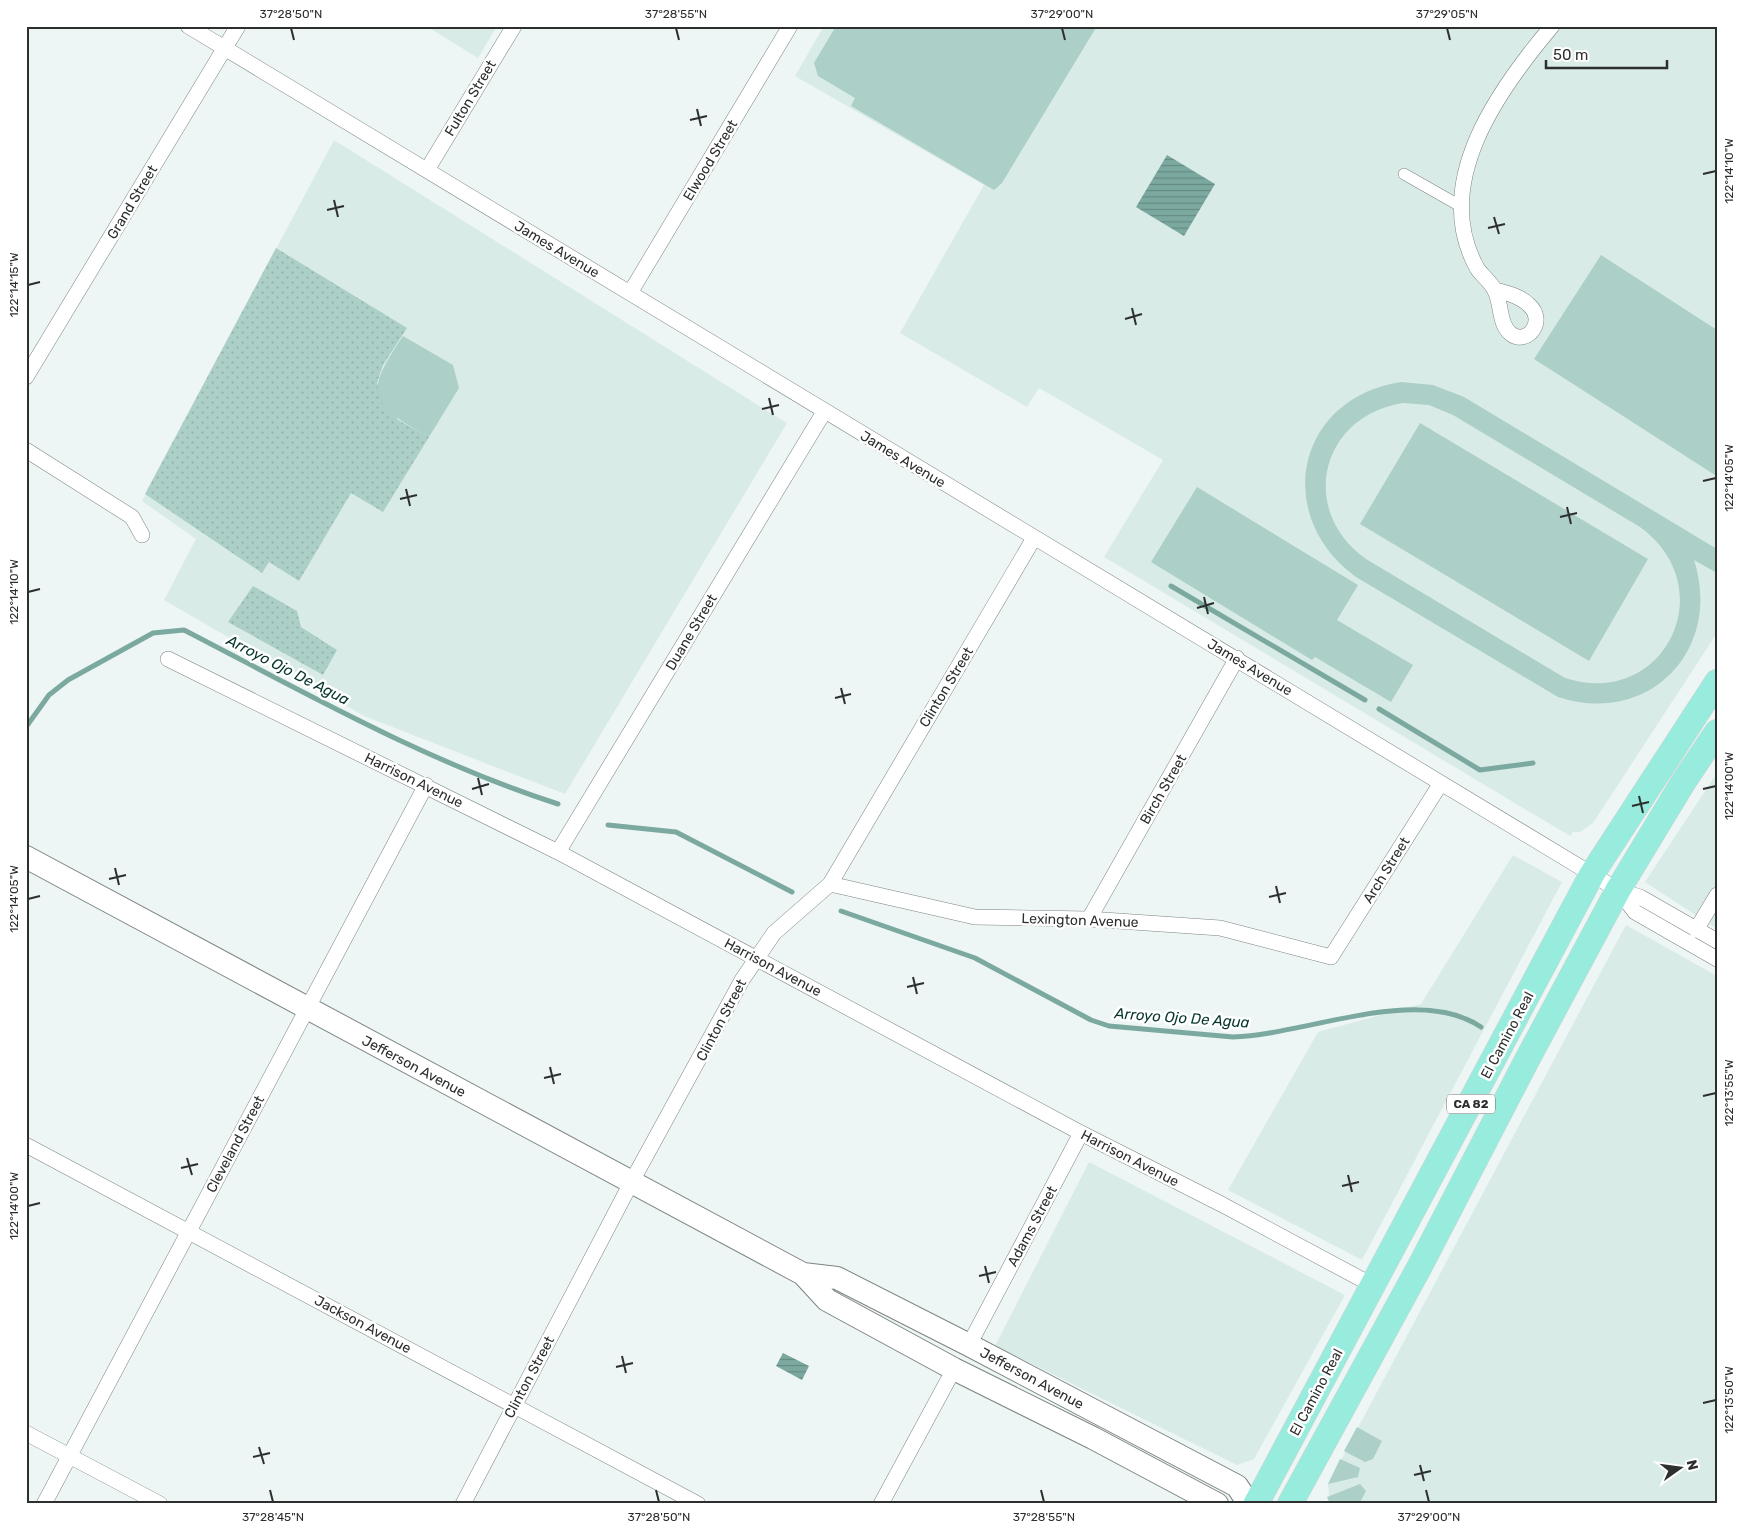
<svg xmlns="http://www.w3.org/2000/svg" width="1743" height="1530" viewBox="0 0 1743 1530" font-family="Rubik,sans-serif">
<defs>
<pattern id="grass-dots" width="8" height="8" patternUnits="userSpaceOnUse" patternTransform="scale(1.25)"><rect width="8" height="8" fill="#accfc7"/><path d="M2 2h.1M6 6h.1" fill="none" stroke="#94b2ab" stroke-width="1.8" stroke-linecap="round"/></pattern>
<pattern id="water-rules" width="6" height="5" patternUnits="userSpaceOnUse" patternTransform="scale(1.25)"><rect width="6" height="5" fill="#7ba9a0"/><path d="M0 2.5h6" fill="none" stroke="#658a83"/></pattern>
</defs>
<rect width="100%" height="100%" fill="#edf6f4"/>
<!-- built -->
<path fill="#d9ebe7" d="M426,26H497L478,58Z
M824,26H1717V633L1593,823L1580,832H1573L1570,836L1104,557L1163,460L1039,388L1027,407L900,333L984,185L795,76Z
M334,140L787,423L565,794L364,716L164,600L196,539L142,501Z
M1717,773V929L1645,882Z
M1513,855L1562,882L1362,1260L1228,1190L1318,1032L1421,1004Z
M1626,925L1717,976V1504H1330L1328,1484Z
M1089,1162L1345,1295L1254,1459L1237,1465L995,1346Z"/>
<!-- grass -->
<path fill="url(#grass-dots)" d="M276,248L407,328L383,365L377,383L398,420L429,437L383,512L351,493L299,581L269,562L262,573L145,494Z
M253,586L297,611L301,627L337,650L323,675L228,622Z"/>
<!-- garden -->
<path fill="#accfc7" fill-rule="evenodd" d="M836,26H1097L1002,183L994,190L851,106L855,98L818,76L814,63Z
M1601,255L1717,330V472L1715,475L1534,359Z
M403,336L453,365L459,388L429,437C368,403 364,394 403,336Z
M1401,382L1433,385L1464,397L1717,549V573L1694,560C1723,650 1649,727 1558,697L1356,577C1272,516 1296,398 1401,382ZM1403,403L1429,405L1453,415L1640,527C1724,588 1664,710 1565,678L1366,559C1298,511 1320,416 1403,403Z
M1420,423L1648,559L1589,661L1360,524Z
M1197,487L1358,585L1337,620L1413,665L1391,702L1315,657L1312,660L1151,562Z
M1357,1427L1382,1441L1373,1459L1365,1462L1344,1451Z
M1340,1459L1360,1468L1358,1477L1328,1484Z
M1360,1484L1366,1491L1359,1504H1330L1327,1497Z"/>
<!-- water -->
<path fill="url(#water-rules)" d="M1167,155L1215,184L1184,236L1136,207Z
M783,1353L809,1366L802,1380L776,1366Z"/>
<g fill="none" stroke-linecap="round" stroke-linejoin="round">
<!-- stream -->
<path stroke="#7ba9a0" stroke-width="5" d="M1171,586L1365,700
M1379,709L1480,770L1533,763
M26,727L49,695L68,680L153,633L184,630C306,693 427,762 558,804
M608,825L676,832L792,892
M841,911L975,958L1091,1020L1109,1026L1233,1037C1305,1035 1418,984 1481,1027"/>
<defs>
<path id="pedestrian" d="M1404,174L1462,207"/>
<path id="minor" d="M188,26L1618,890L1640,897L1717,941
M427,170L514,26
M1495,290C1507,293 1520,296 1529,305C1547,321 1527,346 1511,334C1498,324 1502,301 1494,289C1490,281 1482,276 1477,268C1430,183 1499,89 1552,26
M630,293L790,26
M26,377L238,26
M26,450L132,517L142,535
M168,659L558,852L1081,1133L1223,1205L1374,1286
M558,852L824,412
M830,884L975,917L1089,919L1220,928L1331,957L1441,783
M1618,890L1635,912L1717,959
M1089,919L1237,658
M1696,930L1717,895
M26,1145L698,1504
M969,1345L1081,1133
M26,1433L160,1504
M44,1504L426,785
M463,1504L631,1183L742,980L774,933L830,884L1034,538
M881,1504L954,1369"/>
<path id="secondary" d="M26,857L803,1274L827,1300L954,1369L1093,1438L1217,1504
M803,1274L837,1278L969,1345L1237,1486L1249,1504"/>
<path id="primary" d="M1256,1504L1592,874L1717,682
M1290,1504L1420,1266L1528,1058L1618,890L1684,781L1717,732"/>
</defs>
<!-- pedestrian casing -->
<use href="#pedestrian" stroke="#7d8583" stroke-width="12"/>
<!-- minor casing -->
<use href="#minor" stroke="#7d8583" stroke-width="16"/>
<!-- secondary casing -->
<use href="#secondary" stroke="#7d8583" stroke-width="24"/>
<!-- primary casing -->
<use href="#primary" stroke="#d1d1d1" stroke-width="26"/>
<!-- pedestrian -->
<use href="#pedestrian" stroke="#fff" stroke-width="11"/>
<!-- minor -->
<use href="#minor" stroke="#fff" stroke-width="15"/>
<!-- secondary -->
<use href="#secondary" stroke="#fff" stroke-width="22"/>
<!-- primary -->
<use href="#primary" stroke="#98ecde" stroke-width="25"/>
</g>
<!-- ticks -->
<path fill="none" stroke="#2c2f2e" stroke-width="2" d="M291,28L294,40M676,28L679,40M1062,28L1065,40M1447,28L1450,40M697,109L701,126M690,120L707,116M1703,174L1716,171M334,200L338,217M327,210L344,206M1494,217L1499,234M1488,228L1505,224M28,285L40,282M1132,308L1136,325M1125,319L1142,314M769,398L773,415M762,409L779,405M1703,481L1716,478M406,489L410,506M400,499L417,495M1567,507L1571,524M1560,517L1577,513M28,592L40,589M1204,597L1208,614M1197,608L1214,603M841,688L845,704M835,698L851,694M478,778L482,795M472,789L489,784M1703,789L1716,786M1639,796L1643,813M1632,806L1649,802M115,868L119,885M109,879L126,875M1276,886L1280,903M1269,897L1286,893M28,899L40,896M913,977L917,994M907,987L924,983M550,1067L554,1084M544,1078L561,1074M1703,1096L1716,1093M187,1158L192,1175M181,1168L198,1164M1348,1175L1352,1192M1342,1186L1359,1182M28,1206L40,1203M985,1266L989,1283M979,1276L996,1272M622,1356L626,1373M616,1367L633,1363M1703,1403L1716,1400M259,1447L264,1464M253,1457L270,1453M1420,1465L1424,1481M1414,1475L1431,1471M270,1490L273,1502M656,1490L659,1502M1041,1490L1044,1502M1426,1490L1429,1502"/>
<g text-anchor="middle" stroke-width="5" stroke-linejoin="round" paint-order="stroke">
<!-- shield labels -->
<rect fill="#fff" stroke="#6b6d6d" stroke-width="1" x="1447" y="1094.5" width="48" height="19" rx="4"/>
<g font-size="12" font-weight="bold" fill="#2c2f2e">
<text x="1471" y="1108">CA 82</text>
</g>
<!-- street labels -->
<g font-size="14" fill="#2c2f2e" stroke="#fff">
<text transform="translate(470 98) rotate(-59)" y="5">Fulton Street</text>
<text transform="translate(710 160) rotate(-59)" y="5">Elwood Street</text>
<text transform="translate(132 202) rotate(-59)" y="5">Grand Street</text>
<text transform="translate(557 249) rotate(31)" y="5">James Avenue</text>
<text transform="translate(903 459) rotate(31)" y="5">James Avenue</text>
<text transform="translate(691 632) rotate(-59)" y="5">Duane Street</text>
<text transform="translate(1250 667) rotate(31)" y="5">James Avenue</text>
<text transform="translate(946 687) rotate(-59)" y="5">Clinton Street</text>
<text transform="translate(414 780) rotate(26)" y="5">Harrison Avenue</text>
<text transform="translate(1163 789) rotate(-60)" y="5">Birch Street</text>
<text transform="translate(1386 870) rotate(-58)" y="5">Arch Street</text>
<text transform="translate(1080 920) rotate(2)" y="5">Lexington Avenue</text>
<text transform="translate(773 967) rotate(28)" y="5">Harrison Avenue</text>
<text transform="translate(721 1020) rotate(-62)" y="5">Clinton Street</text>
<text transform="translate(1507 1035) rotate(-62)" y="5">El Camino Real</text>
<text transform="translate(414 1066) rotate(28)" y="5">Jefferson Avenue</text>
<text transform="translate(235 1144) rotate(-62)" y="5">Cleveland Street</text>
<text transform="translate(1130 1158) rotate(27)" y="5">Harrison Avenue</text>
<text transform="translate(1032 1226) rotate(-62)" y="5">Adams Street</text>
<text transform="translate(363 1324) rotate(28)" y="5">Jackson Avenue</text>
<text transform="translate(529 1377) rotate(-62)" y="5">Clinton Street</text>
<text transform="translate(1032 1378) rotate(28)" y="5">Jefferson Avenue</text>
<text transform="translate(1316 1392) rotate(-62)" y="5">El Camino Real</text>
</g>
<!-- water labels -->
<g font-size="15" font-style="italic" fill="#07352e" stroke="#fff">
<text transform="translate(288 670) rotate(27)" y="5">Arroyo Ojo De Agua</text>
<text transform="translate(1182 1018) rotate(4)" y="5">Arroyo Ojo De Agua</text>
</g>
</g>
<!-- border -->
<rect width="1743" height="1530" fill="none" stroke="#ffffff" stroke-width="55"/>
<!-- north arrow -->
<g transform="translate(1680 1468) rotate(76)" stroke="#ffffff" stroke-width="4" paint-order="stroke">
<path d="M0-4L9 19L0 12L-9 19Z" fill="#2c2f2e"/>
<text y="-8" font-size="14" font-weight="bold" text-anchor="middle" fill="#2c2f2e">N</text>
</g>
<!-- scale -->
<path d="M1546 60v8h121v-8" fill="none" stroke="#2c2f2e" stroke-width="2.5"/>
<text x="1553" y="60" font-size="15" fill="#2c2f2e" stroke="#ffffff" stroke-width="4" paint-order="stroke">50 m</text>
<rect x="28" y="28" width="1688" height="1474" fill="none" stroke="#2c2f2e" stroke-width="2"/>
<g font-size="12" text-anchor="middle" fill="#2c2f2e">
<text x="291" y="18">37°28'50"N</text>
<text x="676" y="18">37°28'55"N</text>
<text x="1062" y="18">37°29'00"N</text>
<text x="1447" y="18">37°29'05"N</text>
<text transform="translate(1729 171) rotate(-90)" y="4">122°14'10"W</text>
<text transform="translate(14 285) rotate(-90)" y="4">122°14'15"W</text>
<text transform="translate(1729 478) rotate(-90)" y="4">122°14'05"W</text>
<text transform="translate(14 592) rotate(-90)" y="4">122°14'10"W</text>
<text transform="translate(1729 786) rotate(-90)" y="4">122°14'00"W</text>
<text transform="translate(14 899) rotate(-90)" y="4">122°14'05"W</text>
<text transform="translate(1729 1093) rotate(-90)" y="4">122°13'55"W</text>
<text transform="translate(14 1206) rotate(-90)" y="4">122°14'00"W</text>
<text transform="translate(1729 1400) rotate(-90)" y="4">122°13'50"W</text>
<text x="273" y="1521">37°28'45"N</text>
<text x="659" y="1521">37°28'50"N</text>
<text x="1044" y="1521">37°28'55"N</text>
<text x="1429" y="1521">37°29'00"N</text>
</g>
</svg>
